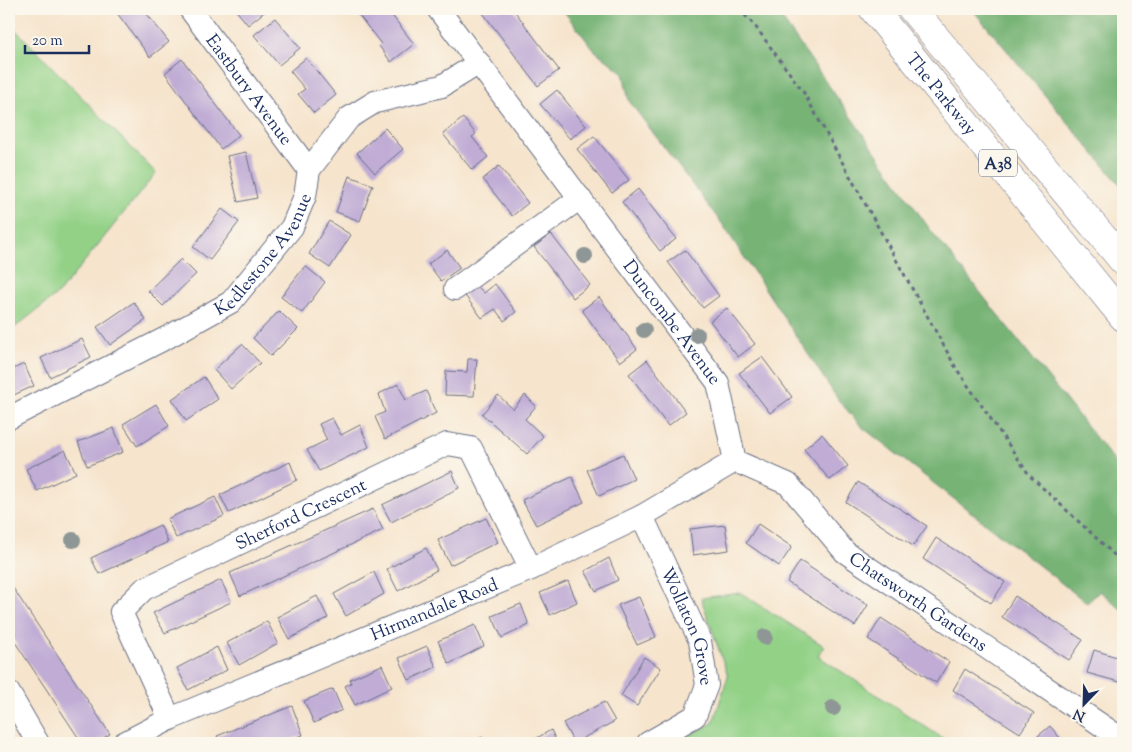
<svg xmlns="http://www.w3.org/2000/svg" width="1132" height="752" viewBox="0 0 1132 752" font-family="'Sorts Mill Goudy',serif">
<rect width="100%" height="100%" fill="#fbf7ec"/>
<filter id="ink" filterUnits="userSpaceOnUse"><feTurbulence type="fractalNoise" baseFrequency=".02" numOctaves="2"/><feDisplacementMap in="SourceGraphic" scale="10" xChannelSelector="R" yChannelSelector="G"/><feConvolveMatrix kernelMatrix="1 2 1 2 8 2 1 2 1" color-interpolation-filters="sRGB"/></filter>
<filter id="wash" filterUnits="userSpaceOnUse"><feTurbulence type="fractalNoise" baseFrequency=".0096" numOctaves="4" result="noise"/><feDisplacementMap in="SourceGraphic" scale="20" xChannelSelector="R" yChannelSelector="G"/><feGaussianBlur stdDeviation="1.12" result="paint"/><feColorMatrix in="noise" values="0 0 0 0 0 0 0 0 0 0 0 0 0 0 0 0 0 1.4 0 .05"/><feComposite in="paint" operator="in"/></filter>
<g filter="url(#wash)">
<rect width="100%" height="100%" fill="#f6e4cc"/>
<!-- green -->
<path fill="#93d187" stroke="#578072" d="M9,23L156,173L59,293L9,332Z
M741,593L824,646L818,656L950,743H674L713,723L728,676L701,598Z"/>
<!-- forest -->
<path fill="#76b374" stroke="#487169" d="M562,9H775L929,228L1123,472V611L1100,591L1087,603L862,427L839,401L723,225L629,101L623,73L594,50Z
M972,9H1123V188Z"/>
<g id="blocks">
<!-- building -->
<path fill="#c0acd5" d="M114,9H143L169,42L150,57Z
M235,9H268L248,25Z
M354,9H387L414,44L391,62L379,46L381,44Z
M480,9H513L559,70L538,86Z
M275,18L300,48L279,65L254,35Z
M306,58L336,95L314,113L298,94L305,89L290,71Z
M182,59L239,135L221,149L165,73Z
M557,90L586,126L570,139L540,104Z
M463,118L476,134L472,137L488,157L472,170L443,134Z
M385,128L403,149L375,173L357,153Z
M594,136L629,180L612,193L577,149Z
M246,152L257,198L238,202L227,156Z
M499,166L528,203L512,216L483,179Z
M349,176L373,185L360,221L336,212Z
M638,189L676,239L660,251L622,202Z
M222,209L239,222L210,260L193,247Z
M329,221L351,235L330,268L309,254Z
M551,234L590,285L573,298L534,247Z
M447,250L460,268L441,281L428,264Z
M685,250L719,296L703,308L668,262Z
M181,259L196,274L163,306L148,291Z
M305,266L325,282L302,313L281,297Z
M475,284L484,293L495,284L516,312L504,321L495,309L482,318L463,293Z
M599,297L637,349L620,362L582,310Z
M134,302L146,320L110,345L97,327Z
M727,308L755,344L738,357L710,321Z
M279,311L298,329L271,356L253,338Z
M82,339L91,357L50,377L41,358Z
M242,344L260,363L231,389L214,370Z
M762,357L792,397L770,413L739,373Z
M468,359H477L474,396L445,395L446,371L467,372Z
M647,360L686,412L668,426L629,374Z
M24,364L34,386L9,397V371Z
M204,377L218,399L186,421L172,399Z
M398,384L406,400L426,391L436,413L385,439L375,417L385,412L379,394Z
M498,395L513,409L525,395L536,406L525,419L543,436L527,454L482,414Z
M156,404L169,426L137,446L123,424Z
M332,418L341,435L360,425L369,447L319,471L307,450L327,440L319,424Z
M114,428L123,452L87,466L78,442Z
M822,434L848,466L830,480L804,449Z
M65,450L76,473L37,491L26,469Z
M623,454L634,479L599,496L587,470Z
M290,462L297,480L229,513L220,495Z
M452,471L459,488L391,522L382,505Z
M572,477L584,502L536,525L522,500Z
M858,482L927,526L913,546L846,502Z
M215,497L224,516L176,538L167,519Z
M373,509L383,530L240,596L230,573Z
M486,518L498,542L450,565L438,540Z
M758,524L792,547L779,566L746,543Z
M160,525L168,542L99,574L91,558Z
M725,525L729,550L693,555L690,529Z
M936,538L1005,582L991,603L923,559Z
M426,548L437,570L398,591L387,569Z
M609,558L618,580L596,591L585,571Z
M800,561L868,605L855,626L787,582Z
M374,572L384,594L346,616L334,594Z
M221,580L231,602L165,633L153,613Z
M568,581L577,602L550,615L540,593Z
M13,588L110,734L95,743H82L9,633V591Z
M317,596L328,618L289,639L277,617Z
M1015,596L1083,640L1069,660L1002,617Z
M639,597L656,637L637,645L618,605Z
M521,604L529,625L502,638L492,616Z
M881,618L949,662L936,683L868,639Z
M267,621L278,643L239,665L227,643Z
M475,625L484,646L449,664L438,641Z
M427,646L436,667L409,680L399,658Z
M217,647L227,670L188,690L177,668Z
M1094,650L1123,659V683L1087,673Z
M644,657L661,668L637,706L621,696Z
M382,665L392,687L355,705L345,686L351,683L350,679Z
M965,669L1034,713L1020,733L953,690Z
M333,689L342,710L314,723L304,701Z
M604,702L615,721L574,743L563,723Z
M292,706L303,735L282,743H220L217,736Z
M1050,726L1064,743H1034L1032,741Z
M551,730L557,743H528Z
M482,737L487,743H471Z"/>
</g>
</g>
<g filter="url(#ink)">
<use href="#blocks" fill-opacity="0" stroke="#686e84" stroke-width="1"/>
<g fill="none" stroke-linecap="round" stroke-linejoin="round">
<defs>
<g id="minor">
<path id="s1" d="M190,9L309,170"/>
<path id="s2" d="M438,9L718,383L735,461"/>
<path d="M455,289L580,198"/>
<path id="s3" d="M9,418L168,337L231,302L292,227L305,196L309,170L349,118L375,102L442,86L479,63"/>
<path id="s4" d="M735,461L788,484L845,552L1113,733"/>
<path id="s5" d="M642,516L700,641L707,685L695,716L648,743"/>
<path d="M9,693L38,743"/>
<path id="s6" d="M170,719L121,612L144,589L447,444L471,448L531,569"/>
<path id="s7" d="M124,743L170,719L531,569L642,516L735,461"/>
</g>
<g id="trunk">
<path id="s8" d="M873,9L1123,317"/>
<path d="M912,9L1123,261"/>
</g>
</defs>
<!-- minor casing -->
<use href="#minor" stroke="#686e84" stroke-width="24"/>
<!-- trunk casing -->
<use href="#trunk" stroke="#686e84" stroke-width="29"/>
<!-- path -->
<path stroke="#686e84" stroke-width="3" stroke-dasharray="4 4" stroke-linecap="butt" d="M739,9L755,26L804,93L956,368L1030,476L1123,563"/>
<!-- minor -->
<use href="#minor" stroke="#fff" stroke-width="22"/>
<!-- trunk -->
<use href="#trunk" stroke="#fff" stroke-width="28"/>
</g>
<!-- trees -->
<g fill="#8e9795">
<circle cx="585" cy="256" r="8"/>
<circle cx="644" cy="330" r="8"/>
<circle cx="697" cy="335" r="8"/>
<circle cx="73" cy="540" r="8"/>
<circle cx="765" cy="637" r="8"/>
<circle cx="833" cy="708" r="8"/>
</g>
</g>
<g text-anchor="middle" stroke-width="4.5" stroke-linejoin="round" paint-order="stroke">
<!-- shield labels -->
<rect fill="#fbf7ec" stroke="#5e6b89" stroke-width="1" x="979" y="149.5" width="38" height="27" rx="4"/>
<g font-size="16" font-weight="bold" fill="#1b2f5e">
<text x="998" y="169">A38</text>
</g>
<!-- street labels -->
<g font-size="18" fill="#1b2f5e" stroke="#fbf7ec">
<text dy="6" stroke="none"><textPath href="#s1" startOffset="100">Eastbury Avenue</textPath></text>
<text dy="6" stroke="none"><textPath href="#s8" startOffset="109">The Parkway</textPath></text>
<text dy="6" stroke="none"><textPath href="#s3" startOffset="308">Kedlestone Avenue</textPath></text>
<text dy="6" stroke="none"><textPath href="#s2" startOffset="391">Duncombe Avenue</textPath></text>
<text dy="6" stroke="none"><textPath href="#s6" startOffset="324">Sherford Crescent</textPath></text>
<text dy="6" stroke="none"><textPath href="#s4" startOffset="235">Chatsworth Gardens</textPath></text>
<text dy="6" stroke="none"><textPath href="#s7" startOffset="338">Hirmandale Road</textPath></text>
<text dy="6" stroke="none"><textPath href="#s5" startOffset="120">Wollaton Grove</textPath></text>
</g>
</g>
<!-- margin -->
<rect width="1132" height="752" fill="none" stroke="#fbf7ec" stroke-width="30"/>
<!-- north arrow -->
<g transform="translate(1084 704) rotate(203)" stroke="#fbf7ec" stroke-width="4" paint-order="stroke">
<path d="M0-4L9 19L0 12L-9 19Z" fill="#1b2f5e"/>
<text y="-8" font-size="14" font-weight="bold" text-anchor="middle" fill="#1b2f5e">N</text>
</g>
<!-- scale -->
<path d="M25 45v8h64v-8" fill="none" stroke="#1b2f5e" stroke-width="2.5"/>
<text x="32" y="45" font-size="15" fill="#1b2f5e" stroke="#fbf7ec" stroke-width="4" paint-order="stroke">20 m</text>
</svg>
